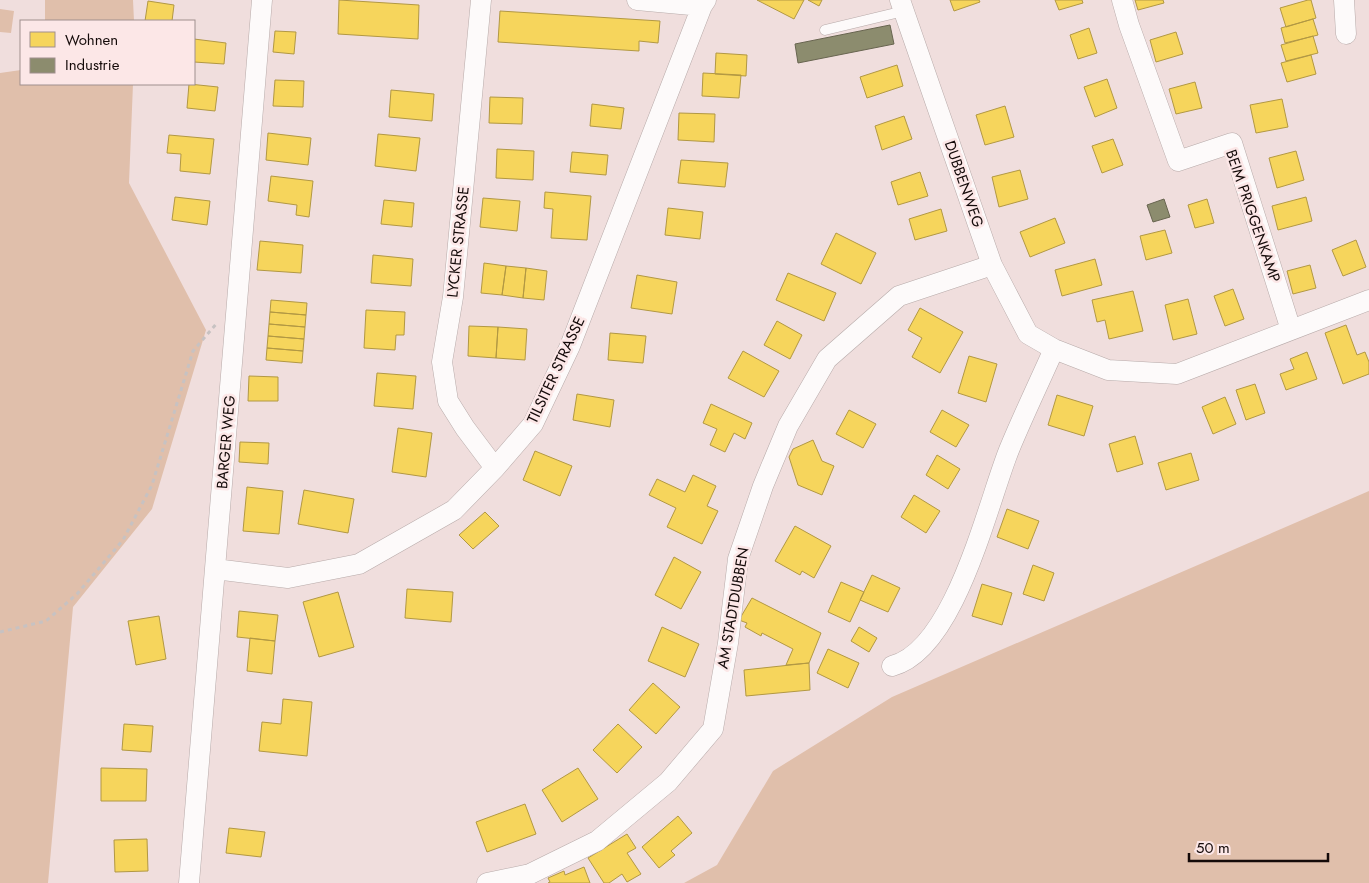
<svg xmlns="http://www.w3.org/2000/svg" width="1369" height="883" viewBox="0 0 1369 883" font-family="Jost,sans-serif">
<rect width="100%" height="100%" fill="#f0dedd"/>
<!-- green -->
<path fill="#e0bfab" d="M45,0H133L134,21H45Z
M0,9L14,11L11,33L0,32Z
M21,70V84H133L129,183L206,330L152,509L73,607L48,883H0V73Z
M1369,491V883H684L717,865L773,771L892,697Z"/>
<!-- homes -->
<path fill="#f6d55c" stroke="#b29843" d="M339,0L419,5L418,39L338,34Z
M757,0H804L794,19Z
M808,0H822L819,6Z
M950,0H979L980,2L954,11Z
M1055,0H1082L1083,3L1059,10Z
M1135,0H1163L1164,3L1138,10Z
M1308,0H1311L1316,18L1286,27L1280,8Z
M148,1L174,5L172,21H145Z
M500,11L660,21L658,43L639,41V51L498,42Z
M1313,19L1318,35L1285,43L1281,28Z
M1089,28L1097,53L1078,59L1070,35Z
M275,31L296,32L294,54L273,52Z
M1176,32L1183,54L1156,62L1150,40Z
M1313,36L1318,53L1286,61L1281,45Z
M194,39L226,43L224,64L194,62Z
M716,53L747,55L746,76L715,74Z
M1311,55L1316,74L1287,82L1281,63Z
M897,65L903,86L867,98L860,77Z
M703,73L741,75L739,98L702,96Z
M1107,79L1117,108L1095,117L1084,87Z
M275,80L304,81L303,107L273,106Z
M1195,82L1202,108L1176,114L1169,89Z
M189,84L218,87L215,111L187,108Z
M391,90L434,94L432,121L389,117Z
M490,97L523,98L522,124L489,123Z
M1282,99L1288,127L1256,133L1250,105Z
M592,104L624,108L621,129L590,126Z
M1005,106L1014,137L985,145L976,115Z
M679,113L715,114L714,142L678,140Z
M904,116L912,139L882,150L875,126Z
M268,133L311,138L308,165L266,160Z
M378,134L420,138L416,171L375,166Z
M169,135L214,139L210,174L180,171L181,154L167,153Z
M1113,139L1123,165L1102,173L1092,146Z
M497,149L534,151L533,180L496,178Z
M1296,151L1304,180L1277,188L1269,158Z
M572,152L608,155L606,175L570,172Z
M681,160L728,163L725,187L678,183Z
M1020,170L1028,199L999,207L992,177Z
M920,172L928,196L898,205L891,182Z
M271,176L313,181L309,217L296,215L297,205L268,201Z
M545,192L591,196L587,240L551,238L553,209L544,208Z
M175,197L210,201L207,225L172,220Z
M1306,197L1312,221L1278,230L1272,206Z
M483,198L520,201L517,231L480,227Z
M1207,199L1214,223L1195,228L1188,205Z
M384,200L414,203L412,227L381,224Z
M668,208L703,212L700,239L665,235Z
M941,209L947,231L915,240L909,219Z
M1055,218L1065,243L1030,257L1020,232Z
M1165,230L1172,253L1146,260L1140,236Z
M836,233L876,253L861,284L821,264Z
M1356,240L1366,267L1343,276L1332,250Z
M260,241L303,245L301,273L257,270Z
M373,255L413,259L411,286L371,283Z
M1095,259L1102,285L1062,296L1055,270Z
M484,263L506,266L502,295L481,293Z
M1310,265L1316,288L1293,294L1287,271Z
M506,266L526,268L523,298L502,295Z
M526,268L547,271L544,300L523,298Z
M788,273L836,293L824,321L776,300Z
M637,275L677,282L672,314L631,308Z
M1233,289L1244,319L1225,326L1214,296Z
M1133,291L1143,331L1109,339L1105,320L1097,322L1092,300Z
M1188,299L1197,334L1173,340L1165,305Z
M271,300L307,303L306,315L270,312Z
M920,308L963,332L940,373L912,357L922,338L908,330Z
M366,310L405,312L404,335H396L395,350L364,348Z
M270,312L306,315L305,327L269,324Z
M777,321L802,335L790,359L764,345Z
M269,324L305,327L304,339L268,336Z
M1346,325L1357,355L1365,352L1369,362V374L1343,384L1325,333Z
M469,326L498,327L496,358L468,356Z
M498,327L527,329L525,360L496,358Z
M610,333L646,336L643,363L608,360Z
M268,336L304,339L303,351L267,348Z
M267,348L303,351L302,363L266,360Z
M743,351L779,371L764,397L728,378Z
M1307,352L1317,379L1286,390L1280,374L1294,369L1290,359Z
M969,356L997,364L986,402L958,393Z
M377,373L416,376L413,409L374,406Z
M249,376L278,377V401H248Z
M1255,384L1265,413L1246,420L1236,390Z
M577,394L614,400L610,427L573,420Z
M1057,395L1093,406L1084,436L1048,425Z
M1225,397L1236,424L1213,434L1202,407Z
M711,404L752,423L745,439L734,433L725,452L710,445L717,429L703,423Z
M849,410L876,424L863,448L836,434Z
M942,410L969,425L956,447L930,432Z
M398,428L432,433L426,477L392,472Z
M1135,436L1143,464L1117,472L1109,444Z
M813,440L822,461L834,466L822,495L798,485L789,457L793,449Z
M240,442L269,443L268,464L239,462Z
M535,451L572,466L560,496L523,480Z
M1191,453L1199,480L1166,490L1158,463Z
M937,455L960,469L948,489L926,475Z
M693,475L716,486L707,506L718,511L702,544L667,527L676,508L649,495L657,479L685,492Z
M247,487L283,491L279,534L243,531Z
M304,490L354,499L348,533L298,524Z
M914,495L940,511L926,533L901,517Z
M1007,509L1039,521L1028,549L997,537Z
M485,512L499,526L473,549L459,535Z
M795,526L831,546L814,578L802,571L800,575L775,561Z
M674,557L701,572L681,609L655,595Z
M1033,565L1054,573L1044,601L1023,594Z
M872,575L900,588L888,612L860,600Z
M841,582L864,592L850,622L828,612Z
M982,584L1012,593L1002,625L972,616Z
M407,589L453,592L451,622L405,618Z
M338,592L354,647L319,657L303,602Z
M752,598L821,633L809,663L786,665L793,649L762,633L761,636L745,627L747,623L739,620Z
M239,611L278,615L275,641L237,637Z
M159,616L166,659L136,665L128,621Z
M662,627L699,644L685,677L648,661Z
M859,627L877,638L869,652L851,641Z
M250,638L275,641L272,674L247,671Z
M828,649L859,663L848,688L817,673Z
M809,663L810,690L746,696L744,670Z
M653,683L680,707L656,734L629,710Z
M283,699L312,702L307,756L259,751L262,722L281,724Z
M124,724L153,726L151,752L122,750Z
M618,724L642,747L617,773L593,750Z
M101,768L147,769L146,801H101Z
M578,768L598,799L562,822L542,790Z
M525,804L536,834L487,852L476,822Z
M678,816L692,833L671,851L675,855L659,868L642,847Z
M229,828L265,832L261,857L226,853Z
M627,834L636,848L627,853L641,874L627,882L622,874L609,883H604L588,858Z
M147,839L148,871L115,872L114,840Z
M584,867L590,883H548L550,882L548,878L564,871L565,875Z"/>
<!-- industry -->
<path fill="#8c8c6e" stroke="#686550" d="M890,25L894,44L798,63L795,44Z
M1164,199L1170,217L1153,222L1147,205Z"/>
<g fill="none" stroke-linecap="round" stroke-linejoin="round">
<defs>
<path id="service" d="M825,30L904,11"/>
<path id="minor" d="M481,0L453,297L442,362L448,401L465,428L495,468
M637,0L702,6
M900,0L992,265L1028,334L1054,349L1108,370L1177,374L1369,300
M1122,0L1129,25L1178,161L1232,143L1291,330
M1344,0L1346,34
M215,569L288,578L359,564L454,510L495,468L533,424L570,346L702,6L706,0
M892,666C955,650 987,505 1009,450C1023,416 1039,383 1054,349
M189,883L262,0
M487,883L530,874L597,841L668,782L713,729L728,643L738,559L763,486L788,426L827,359L899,296L992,265"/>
</defs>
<!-- service casing -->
<use href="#service" stroke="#b7aaa9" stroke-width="11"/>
<!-- minor casing -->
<use href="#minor" stroke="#b7aaa9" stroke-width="21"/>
<!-- path -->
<path stroke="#c7c2c2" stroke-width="3" stroke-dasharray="4 4" stroke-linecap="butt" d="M0,632L46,621L77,594L123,540L152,485L193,351L217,323"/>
<!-- service -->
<use href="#service" stroke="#fdfafa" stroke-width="10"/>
<!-- minor -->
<use href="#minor" stroke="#fdfafa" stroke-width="20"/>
</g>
<g text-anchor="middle" stroke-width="5" stroke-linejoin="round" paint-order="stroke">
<!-- street labels -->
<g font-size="15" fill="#140a09" stroke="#fce7e7">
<text transform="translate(964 184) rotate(71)" y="5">DUBBENWEG</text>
<text transform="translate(1253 216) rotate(71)" y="5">BEIM PRIGGENKAMP</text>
<text transform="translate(458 242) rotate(-84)" y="5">LYCKER STRASSE</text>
<text transform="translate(556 370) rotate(-65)" y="5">TILSITER STRASSE</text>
<text transform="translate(226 442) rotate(-85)" y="5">BARGER WEG</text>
<text transform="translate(733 608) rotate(-80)" y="5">AM STADTDUBBEN</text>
</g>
</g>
<!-- legend -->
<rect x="20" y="20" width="175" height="65" fill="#fce7e7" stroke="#9f8f8e"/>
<rect x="30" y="32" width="25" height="15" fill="#f6d55c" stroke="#9f8f8e"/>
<text x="65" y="45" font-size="15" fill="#140a09">Wohnen</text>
<rect x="30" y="58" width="25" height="15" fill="#8c8c6e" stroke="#9f8f8e"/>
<text x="65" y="70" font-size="15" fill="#140a09">Industrie</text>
<!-- scale -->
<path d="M1189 853v8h139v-8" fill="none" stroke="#140a09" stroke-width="2.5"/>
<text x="1196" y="853" font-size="15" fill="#140a09" stroke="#fce7e7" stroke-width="4" paint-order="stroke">50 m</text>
</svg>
